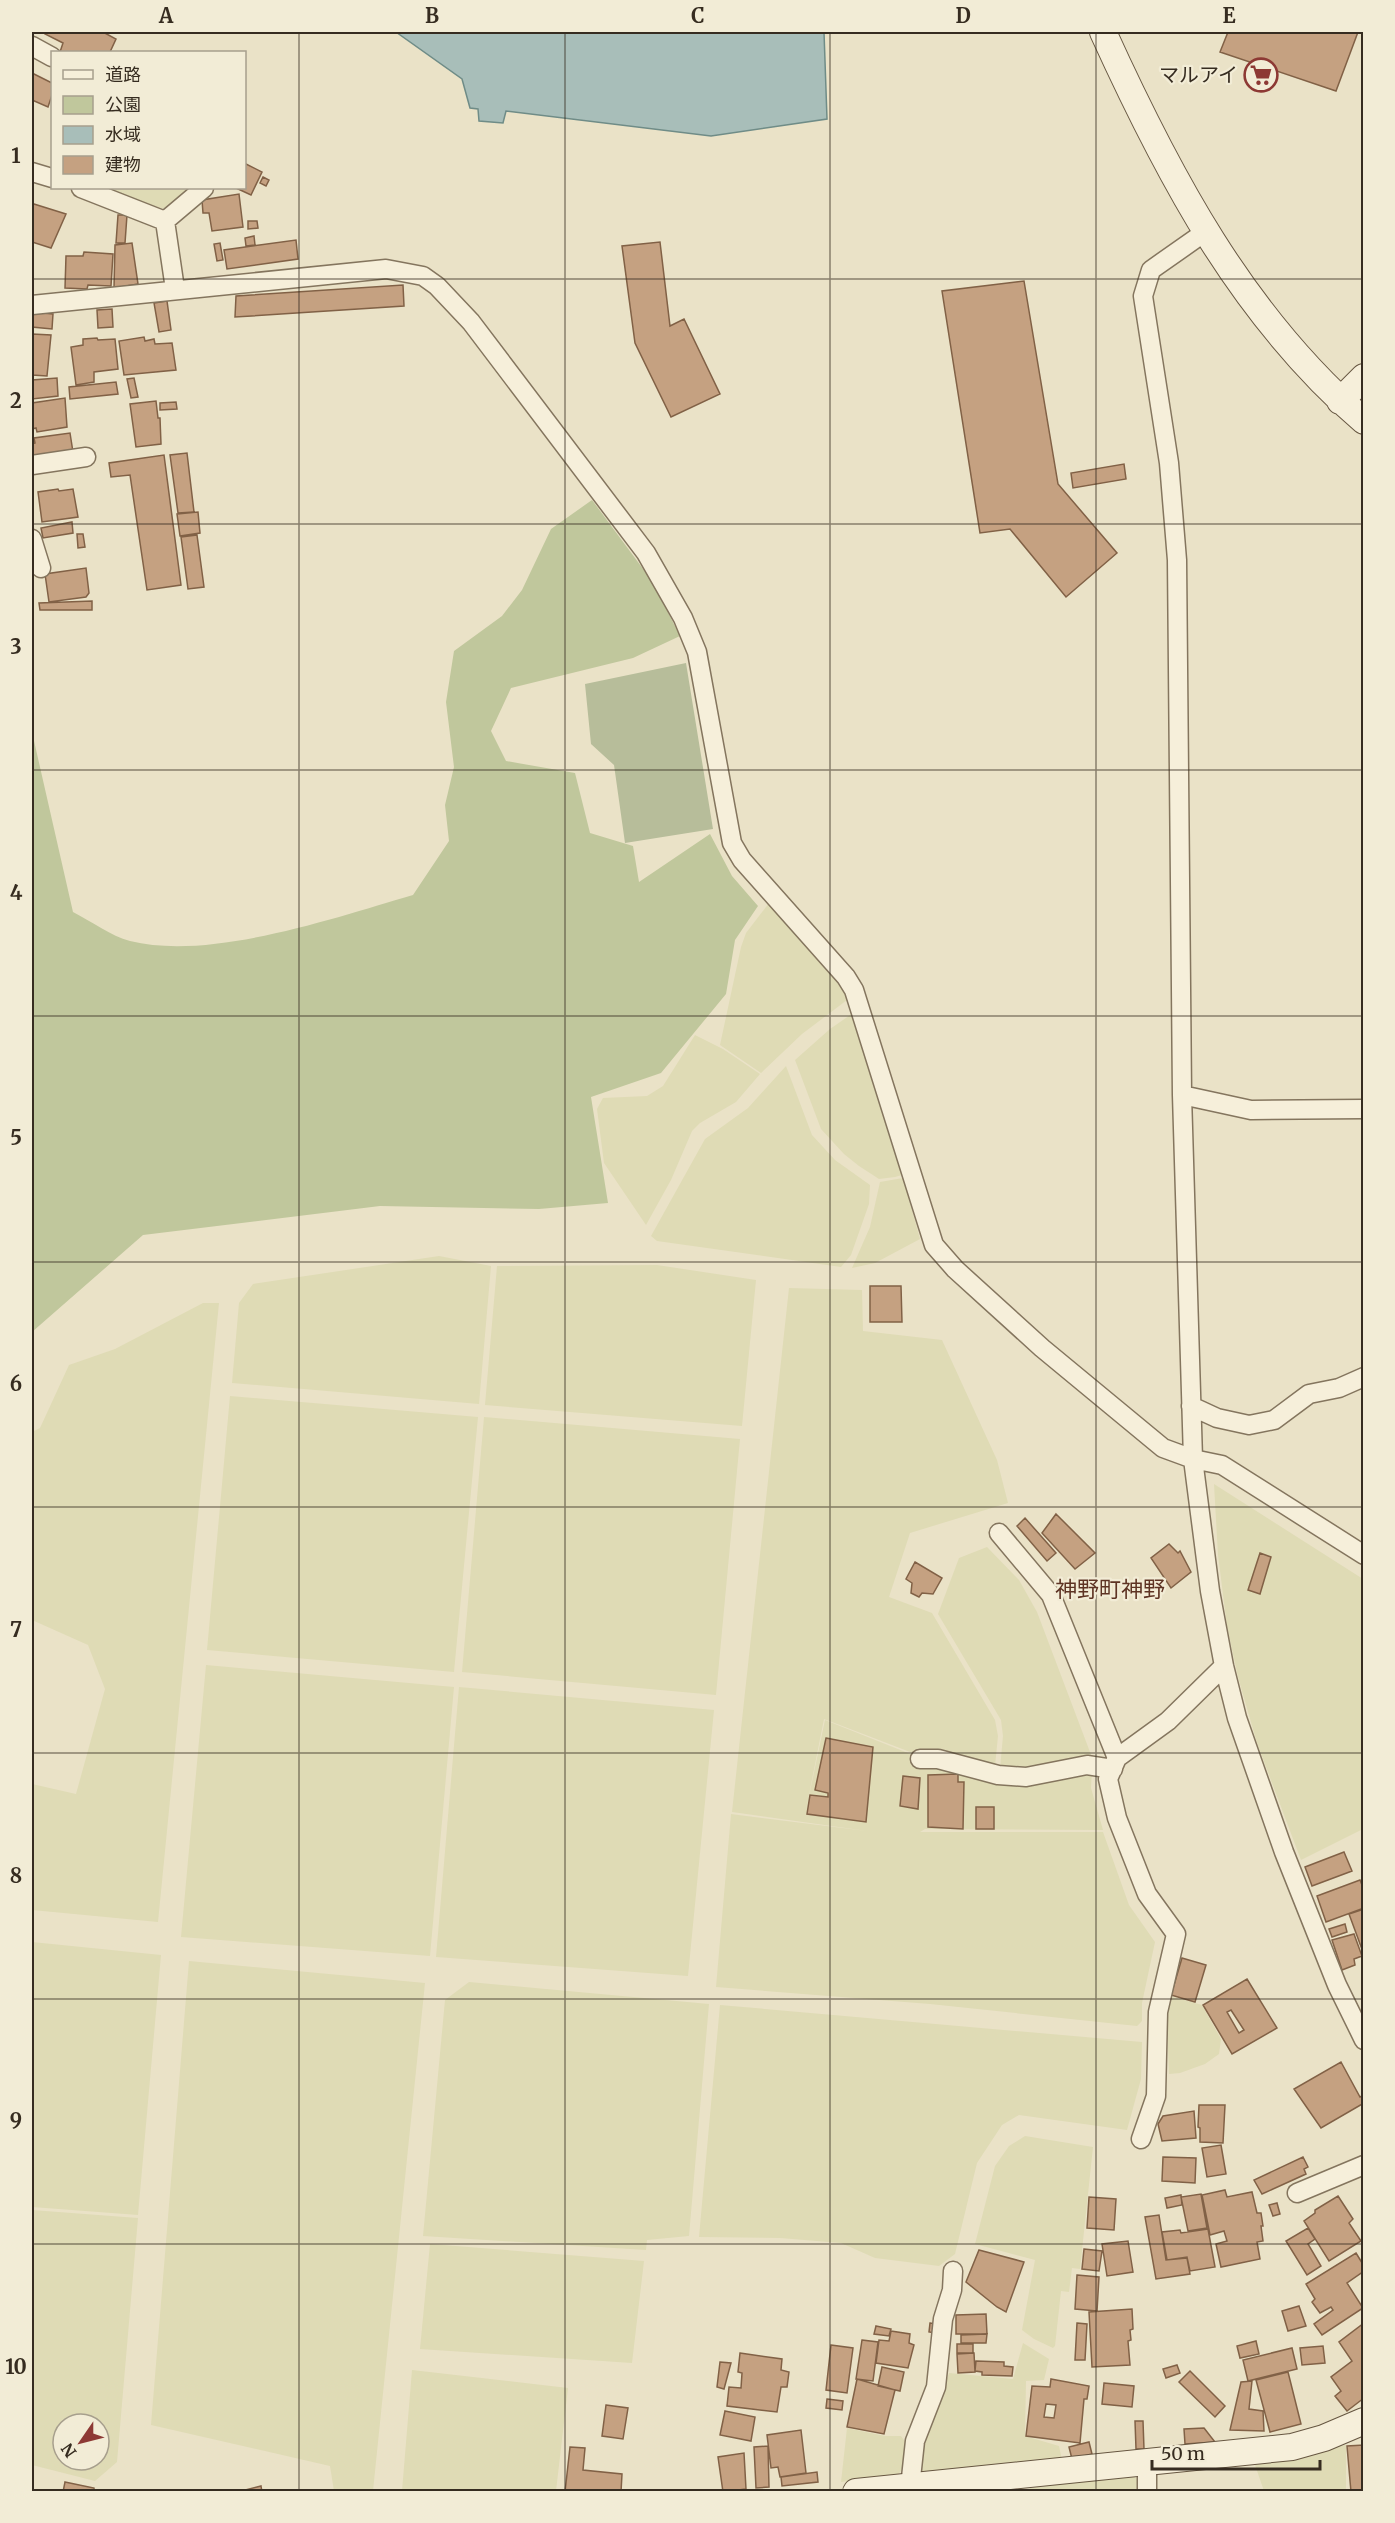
<svg xmlns="http://www.w3.org/2000/svg" width="1395" height="2523" viewBox="0 0 1395 2523" font-family="Merriweather,'Noto Sans JP',serif">
<rect width="100%" height="100%" fill="#eae2c7"/>
<!-- farmland -->
<path fill="#dfdbb5" fill-rule="evenodd" d="M98,188H193L168,210Z
M769,903L844,984L851,997L802,1034L761,1073L720,1045L741,947L746,933Z
M856,1011L902,1175L895,1177L879,1179L859,1166L844,1154L821,1129L795,1060L830,1029Z
M695,1035L723,1049L760,1074L736,1102L700,1123L692,1131L671,1180L646,1225L604,1163L597,1109L603,1098L647,1096L663,1086Z
M786,1066L812,1135L835,1160L870,1185L869,1204L851,1255L841,1267L657,1241L651,1236L705,1139L748,1108Z
M903,1178L920,1239L875,1263L852,1268L870,1227L880,1182Z
M439,1256L491,1266L479,1404L232,1383L239,1303L253,1284Z
M657,1265L756,1280L742,1426L485,1405L497,1266Z
M789,1288L862,1290L863,1331L942,1340L997,1460L1008,1503L910,1533L889,1597L932,1613L995,1720L998,1736L995,1766L918,1755L824,1719L805,1815L825,1720L918,1757L950,1767L1092,1770L1091,1788L1103,1830L925,1829L920,1832H1103L1129,1905L1155,1942L1142,2003V2021L1137,2026L930,2004L716,1987L731,1814L867,1831L732,1812Z
M203,1303H219L158,1922L32,1910V1784L76,1794L105,1689L88,1645L32,1620V1432L40,1428L69,1365L115,1349Z
M230,1396L478,1417L454,1672L207,1650Z
M484,1417L740,1439L716,1695L462,1672Z
M1214,1484L1363,1579V1829L1301,1860L1257,1743L1238,1677L1227,1626L1218,1555Z
M987,1547L1019,1580L1037,1612L1093,1760L1028,1771L1000,1769L1003,1736L1001,1720L938,1614L959,1558Z
M206,1665L454,1687L430,1956L181,1937Z
M459,1687L714,1710L688,1976L436,1957Z
M32,1942L161,1955L138,2215L32,2207Z
M189,1961L425,1983L373,2491H334L330,2466L151,2425Z
M469,1982L709,2004L689,2236L647,2240L646,2250L423,2236L445,2000Z
M1166,1995L1202,2005L1221,2039L1219,2054L1205,2064L1180,2073L1169,2074Z
M720,2005L1142,2042L1141,2079L1127,2130L1019,2115L1002,2125L977,2163L955,2254L939,2266L875,2258L841,2243L780,2238L699,2237Z
M1025,2136L1093,2147L1080,2269L1072,2268L1069,2292L1061,2291L1055,2346L1053,2348L1034,2339L1022,2330L1035,2260L975,2244L995,2166L1009,2146Z
M32,2210L138,2218L117,2462L95,2481L32,2465ZM63,2424H99V2460H63Z
M430,2244L644,2261L632,2363L420,2349Z
M1023,2343L1049,2359L1044,2380L1026,2381L1025,2436L1059,2446L1062,2460L919,2474L924,2443L949,2373L1013,2379Z
M412,2370L568,2388L556,2491H402Z
M847,2428L885,2436H901L906,2443L904,2466L898,2475L841,2482Z
M1346,2445V2491H1264L1254,2462Z
M1132,2475L1141,2482V2491L1029,2492L1030,2488Z"/>
<!-- green -->
<path fill="#c0c79c" d="M592,500L652,581L680,636L633,658L511,688L491,731L506,761L575,773L590,833L633,846L639,882L710,834L732,876L758,906L735,940L726,994L661,1073L591,1097L608,1203L539,1209L380,1206L143,1235L32,1332V732L73,912C91,921 111,936 130,941C210,961 334,918 413,895L449,841L445,805L454,767L446,702L454,651L502,616L522,590L551,529Z"/>
<!-- cemetery -->
<path fill="#b7bd9a" d="M686,663L713,829L625,843L614,765L591,744L585,684Z"/>
<!-- water -->
<path fill="#a8beb9" stroke="#6f8c87" stroke-width="1.5" d="M396,32H824L827,119L711,136L506,111L503,123L479,121L478,109L470,108L462,79Z"/>
<!-- building -->
<path fill="#c5a181" stroke="#816146" stroke-width="1.5" fill-rule="evenodd" d="M46,32H103L116,39L110,52H60L63,43L45,34Z
M1228,32H1358L1336,91L1220,52Z
M32,73L52,83V95L48,107L32,100Z
M244,163L262,172L251,195L236,188H244Z
M263,177L269,180L266,186L260,183Z
M239,194L243,227L212,231L209,213H203L202,200Z
M34,204L66,214L51,248L32,242V207Z
M118,215H127L125,243H116Z
M248,221H257L258,228L248,229Z
M254,236L255,245L246,246L245,238Z
M296,240L298,259L227,269L224,250Z
M660,242L670,326L684,319L720,394L671,417L635,343L622,246Z
M132,243L138,284L114,288L115,245Z
M220,243L223,260L217,261L214,244Z
M84,252L113,254L111,286L88,285L87,289L65,288L66,256H83Z
M1024,281L1058,484L1117,553L1066,597L1010,529L980,533L942,291Z
M403,285L404,306L235,317L236,296Z
M167,301L171,330L159,332L154,303Z
M112,309L113,327L98,328L97,310Z
M33,312L53,314L52,329L32,327Z
M32,334L51,335L47,376L32,375Z
M144,337L145,341L154,339L155,344L172,343L176,370L124,375L119,341Z
M97,338L98,340L115,339L118,369L94,372V382L76,385L71,347L83,345V339Z
M57,378L58,396L32,399V380Z
M134,378L138,397L131,398L127,379Z
M116,382L118,394L70,399L69,387Z
M65,398L67,427L37,432L36,428L32,429V403Z
M156,401L158,418H160L161,444L136,447L130,404Z
M176,402L177,409L160,410V403Z
M70,433L73,452L32,458V444L35,443L34,438Z
M187,453L194,512L178,513L170,455Z
M164,455L181,585L147,590L130,475L111,477L109,463Z
M1124,464L1126,479L1073,488L1071,473Z
M58,489L59,491L73,489L78,517L42,522L38,492Z
M198,512L200,533L180,536L177,514Z
M72,522L73,533L43,538L41,528Z
M77,534H83L85,547L78,548Z
M197,535L204,587L188,589L181,537Z
M86,568L89,593L86,597L49,602L45,574Z
M92,601V610H40L39,603Z
M870,1286H901L902,1322H870Z
M1056,1514L1095,1553L1075,1569L1042,1533Z
M1025,1518L1056,1553L1047,1561L1017,1526Z
M1169,1544L1178,1553L1180,1551L1191,1572L1171,1588L1151,1558Z
M1260,1553L1271,1557L1260,1594L1248,1590Z
M915,1562L942,1578L933,1594L922,1593L919,1597L911,1593L912,1583L906,1579Z
M826,1738L873,1747L866,1822L807,1814L810,1795L828,1797V1793L815,1790Z
M958,1774V1782H964L963,1829L928,1827V1775Z
M903,1776L920,1778L918,1809L900,1806Z
M976,1807H994V1829H976Z
M1344,1852L1352,1871L1312,1886L1305,1867Z
M1360,1880L1364,1890V1908L1326,1922L1317,1896Z
M1364,1909V1952H1363L1349,1914Z
M1345,1924L1347,1932L1332,1937L1329,1929Z
M1354,1934L1362,1956L1354,1959L1355,1965L1342,1970L1332,1940Z
M1182,1958L1206,1965L1195,2002L1171,1995Z
M1247,1979L1277,2028L1232,2054L1203,2005ZM1231,2010L1244,2030L1239,2033L1227,2012Z
M1341,2062L1360,2097L1364,2095V2103L1321,2128L1294,2089Z
M1199,2105H1225L1223,2143L1200,2142V2128L1198,2127Z
M1194,2111L1196,2138L1162,2141L1158,2124L1163,2116Z
M1221,2145L1226,2174L1207,2177L1202,2148Z
M1163,2157L1196,2158L1195,2183L1162,2181Z
M1303,2157L1308,2167L1304,2169L1306,2174L1262,2194L1254,2180Z
M1225,2190L1227,2197L1252,2192L1257,2213H1261L1263,2226H1261L1263,2241L1257,2242L1260,2259L1221,2267L1216,2244L1227,2241L1224,2231L1210,2235L1202,2195Z
M1201,2194L1207,2228L1188,2231L1181,2197Z
M1181,2195L1182,2205L1167,2208L1165,2198Z
M1338,2196L1353,2219L1349,2223L1361,2241L1329,2261L1304,2221L1315,2213V2210Z
M1089,2197L1116,2199L1114,2230L1087,2228Z
M1277,2203L1280,2214L1273,2216L1269,2205Z
M1159,2215L1166,2260L1187,2258L1190,2274L1156,2279L1145,2217Z
M1308,2228L1315,2239L1308,2244L1321,2266L1307,2275L1286,2241Z
M1208,2229L1215,2267L1190,2271L1187,2257L1167,2260L1162,2232L1180,2230L1181,2233Z
M1128,2241L1133,2272L1107,2276L1102,2244Z
M1084,2249L1102,2251L1099,2271L1082,2269Z
M979,2250L1024,2262L1006,2312L997,2307L966,2282Z
M1356,2253L1364,2266V2271L1347,2283L1363,2308L1322,2335L1314,2324L1333,2310L1331,2307L1320,2313L1312,2302L1315,2299L1306,2284Z
M1077,2275L1099,2277L1097,2311L1075,2309Z
M1299,2306L1306,2326L1288,2331L1282,2311Z
M1132,2309L1133,2329L1130,2330L1131,2340L1128,2341L1130,2365L1092,2367L1089,2312Z
M986,2314L987,2334H956V2315Z
M930,2323L936,2324L935,2333L929,2332Z
M1077,2323L1087,2324L1085,2360H1075Z
M1364,2323V2398L1347,2411L1335,2396L1341,2391L1331,2377L1352,2361L1339,2342Z
M876,2326L891,2329L889,2336L874,2334Z
M891,2331L910,2334L909,2343L914,2345L908,2368L876,2363L879,2340L889,2341Z
M987,2334L986,2343H961V2335Z
M862,2340L878,2342L873,2381L856,2379Z
M1256,2341L1259,2354L1240,2358L1237,2346Z
M957,2344H973V2353H957Z
M831,2345L853,2348L847,2393L826,2390Z
M1323,2346L1325,2363L1302,2365L1300,2348Z
M1292,2348L1297,2369L1248,2381L1243,2360Z
M740,2353L782,2359L781,2370L789,2372L787,2387H781L777,2412L727,2406L729,2387L741,2388L742,2373L738,2372Z
M974,2353L975,2372L958,2373L957,2354Z
M976,2361L1004,2362V2366L1013,2367L1012,2376L982,2375V2372L975,2371Z
M720,2362L731,2363L724,2389L717,2387Z
M1177,2365L1180,2373L1166,2378L1163,2369Z
M882,2367L904,2372L900,2391L878,2386Z
M1190,2371L1225,2406L1215,2417L1179,2382Z
M1288,2372L1301,2424L1270,2432L1256,2380Z
M857,2379L895,2390L884,2434L847,2427Z
M1051,2379L1089,2386L1087,2399H1084L1080,2443L1026,2436L1032,2386L1050,2387ZM1046,2404L1056,2405L1054,2418L1044,2417Z
M1252,2381L1249,2409L1263,2411L1264,2431L1230,2430L1241,2382Z
M1104,2383L1134,2386L1132,2407L1102,2404Z
M827,2399L843,2401L842,2410L826,2408Z
M606,2405L628,2408L623,2439L602,2436Z
M725,2411L755,2417L751,2441L720,2435Z
M1135,2421H1143L1144,2449H1136Z
M1204,2428L1215,2442L1185,2444L1184,2429Z
M801,2430L806,2473L780,2477L778,2467L771,2468L767,2435Z
M1089,2442L1092,2454L1072,2459L1069,2447Z
M1364,2445V2492H1351L1347,2446Z
M768,2446L769,2487L756,2488L754,2447Z
M570,2447L585,2448L583,2470L622,2474L621,2492H565Z
M744,2453L746,2489L723,2492L718,2457Z
M817,2472L818,2482L782,2486L781,2477Z
M65,2482L94,2488V2492H63Z
M261,2486L262,2492H241V2491Z"/>
<g fill="none" stroke-linecap="round" stroke-linejoin="round">
<defs>
<path id="street" d="M32,46L52,57
M32,172L52,178
M81,188L165,221L175,289
M165,221L204,188
M1205,232L1151,270L1143,296L1169,463L1177,560L1182,1095L1193,1459L1210,1591L1224,1666L1237,1718L1284,1852L1337,1985L1364,2040
M32,305L386,269L423,276L437,286L471,322L646,553L683,618L697,652L732,843L742,860L846,977L854,990L934,1245L955,1269L1042,1348L1163,1448L1193,1459L1222,1465L1364,1555
M32,465L86,457
M32,539L41,568
M1182,1095L1251,1110L1364,1109
M1191,1406L1217,1418L1249,1425L1274,1420L1309,1394L1339,1388L1364,1377
M999,1533L1051,1595L1117,1758
M920,1759H938L998,1775L1026,1777L1087,1765L1113,1769
M1141,2139L1156,2096L1158,2012L1176,1934L1147,1894L1117,1818L1108,1779L1117,1758L1168,1721L1224,1666
M1297,2193L1364,2165
M910,2487L915,2441L936,2387L943,2319L952,2290L953,2271
M1147,2492V2460"/>
<path id="secondary" d="M1103,32C1168,175 1242,316 1364,421
M1340,401L1364,377
M856,2492L1292,2447L1324,2438L1364,2421"/>
</defs>
<!-- street casing -->
<use href="#street" stroke="#84755e" stroke-width="21"/>
<!-- secondary casing -->
<use href="#secondary" stroke="#665641" stroke-width="28"/>
<!-- street -->
<use href="#street" stroke="#f6efda" stroke-width="18"/>
<!-- secondary -->
<use href="#secondary" stroke="#f6efda" stroke-width="26"/>
</g>
<!-- grid -->
<path fill="none" stroke="#362c20" stroke-width="1.5" stroke-opacity="0.55" d="M299,32V2492M565,32V2492M830,32V2492M1096,32V2492M32,279H1364M32,524H1364M32,770H1364M32,1016H1364M32,1262H1364M32,1507H1364M32,1753H1364M32,1999H1364M32,2244H1364"/>
<!-- icons -->
<defs>
<symbol id="supermarket-ring" viewBox="-11 -11 22 22"><circle r="9.5" fill="#f2ecd6" stroke="#8d3934" stroke-width="1.5"/><path d="M-6-5.5h2.5l.6 2H6L4.5 2H-2.5L-4.4-4H-6ZM-1.5 3.2a1.3 1.3 0 1 0 .1 0ZM3 3.2a1.3 1.3 0 1 0 .1 0Z" fill="#8d3934"/></symbol>
</defs>
<g fill-rule="evenodd">
<use href="#supermarket-ring" x="1242" y="56" width="38" height="38"/>
</g>
<g text-anchor="middle" stroke-width="4.5" stroke-linejoin="round" paint-order="stroke">
<!-- poi labels -->
<g font-size="20" fill="#362c20" stroke="#f2ecd6" text-anchor="end">
<text x="1238" y="82">マルアイ</text>
</g>
<!-- quarter labels -->
<g font-size="22" fill="#5e3424" stroke="#f2ecd6">
<text x="1110" y="1597">神野町神野</text>
</g>
</g>
<!-- border -->
<rect width="1395" height="2523" fill="none" stroke="#f2ecd6" stroke-width="66"/>
<!-- legend -->
<rect x="51" y="51" width="195" height="138" fill="#f2ecd6" stroke="#a79f8d" stroke-width="1.5"/>
<rect x="63" y="70" width="30" height="9" fill="#f6efda" stroke="#a79f8d" stroke-width="1.5"/>
<text x="105" y="81" font-size="18" fill="#362c20">道路</text>
<rect x="63" y="96" width="30" height="18" fill="#c0c79c" stroke="#a79f8d" stroke-width="1.5"/>
<text x="105" y="111" font-size="18" fill="#362c20">公園</text>
<rect x="63" y="126" width="30" height="18" fill="#a8beb9" stroke="#a79f8d" stroke-width="1.5"/>
<text x="105" y="141" font-size="18" fill="#362c20">水域</text>
<rect x="63" y="156" width="30" height="18" fill="#c5a181" stroke="#a79f8d" stroke-width="1.5"/>
<text x="105" y="171" font-size="18" fill="#362c20">建物</text>
<!-- north arrow -->
<g transform="translate(81 2442) rotate(235)"><circle r="28" fill="#f2ecd6" stroke="#a79f8d" stroke-width="1.5"/>
<path d="M0-4.5L10 22L0 15L-10 22Z" fill="#8d3934"/>
<text y="-9" font-size="16" font-weight="bold" text-anchor="middle" fill="#362c20">N</text>
</g>
<!-- scale -->
<path d="M1152 2460v9h168v-9" fill="none" stroke="#362c20" stroke-width="3"/>
<text x="1161" y="2460" font-size="18" fill="#362c20" stroke="#f2ecd6" stroke-width="4.5" paint-order="stroke">50 m</text>
<rect x="33" y="33" width="1329" height="2457" fill="none" stroke="#362c20" stroke-width="2"/>
<g font-size="20" text-anchor="middle" font-weight="bold" fill="#362c20">
<text x="166" y="23">A</text>
<text x="432" y="23">B</text>
<text x="698" y="23">C</text>
<text x="963" y="23">D</text>
<text x="1229" y="23">E</text>
<text x="16" y="163">1</text>
<text x="16" y="408">2</text>
<text x="16" y="654">3</text>
<text x="16" y="900">4</text>
<text x="16" y="1145">5</text>
<text x="16" y="1391">6</text>
<text x="16" y="1637">7</text>
<text x="16" y="1883">8</text>
<text x="16" y="2128">9</text>
<text x="16" y="2374">10</text>
</g>
</svg>
